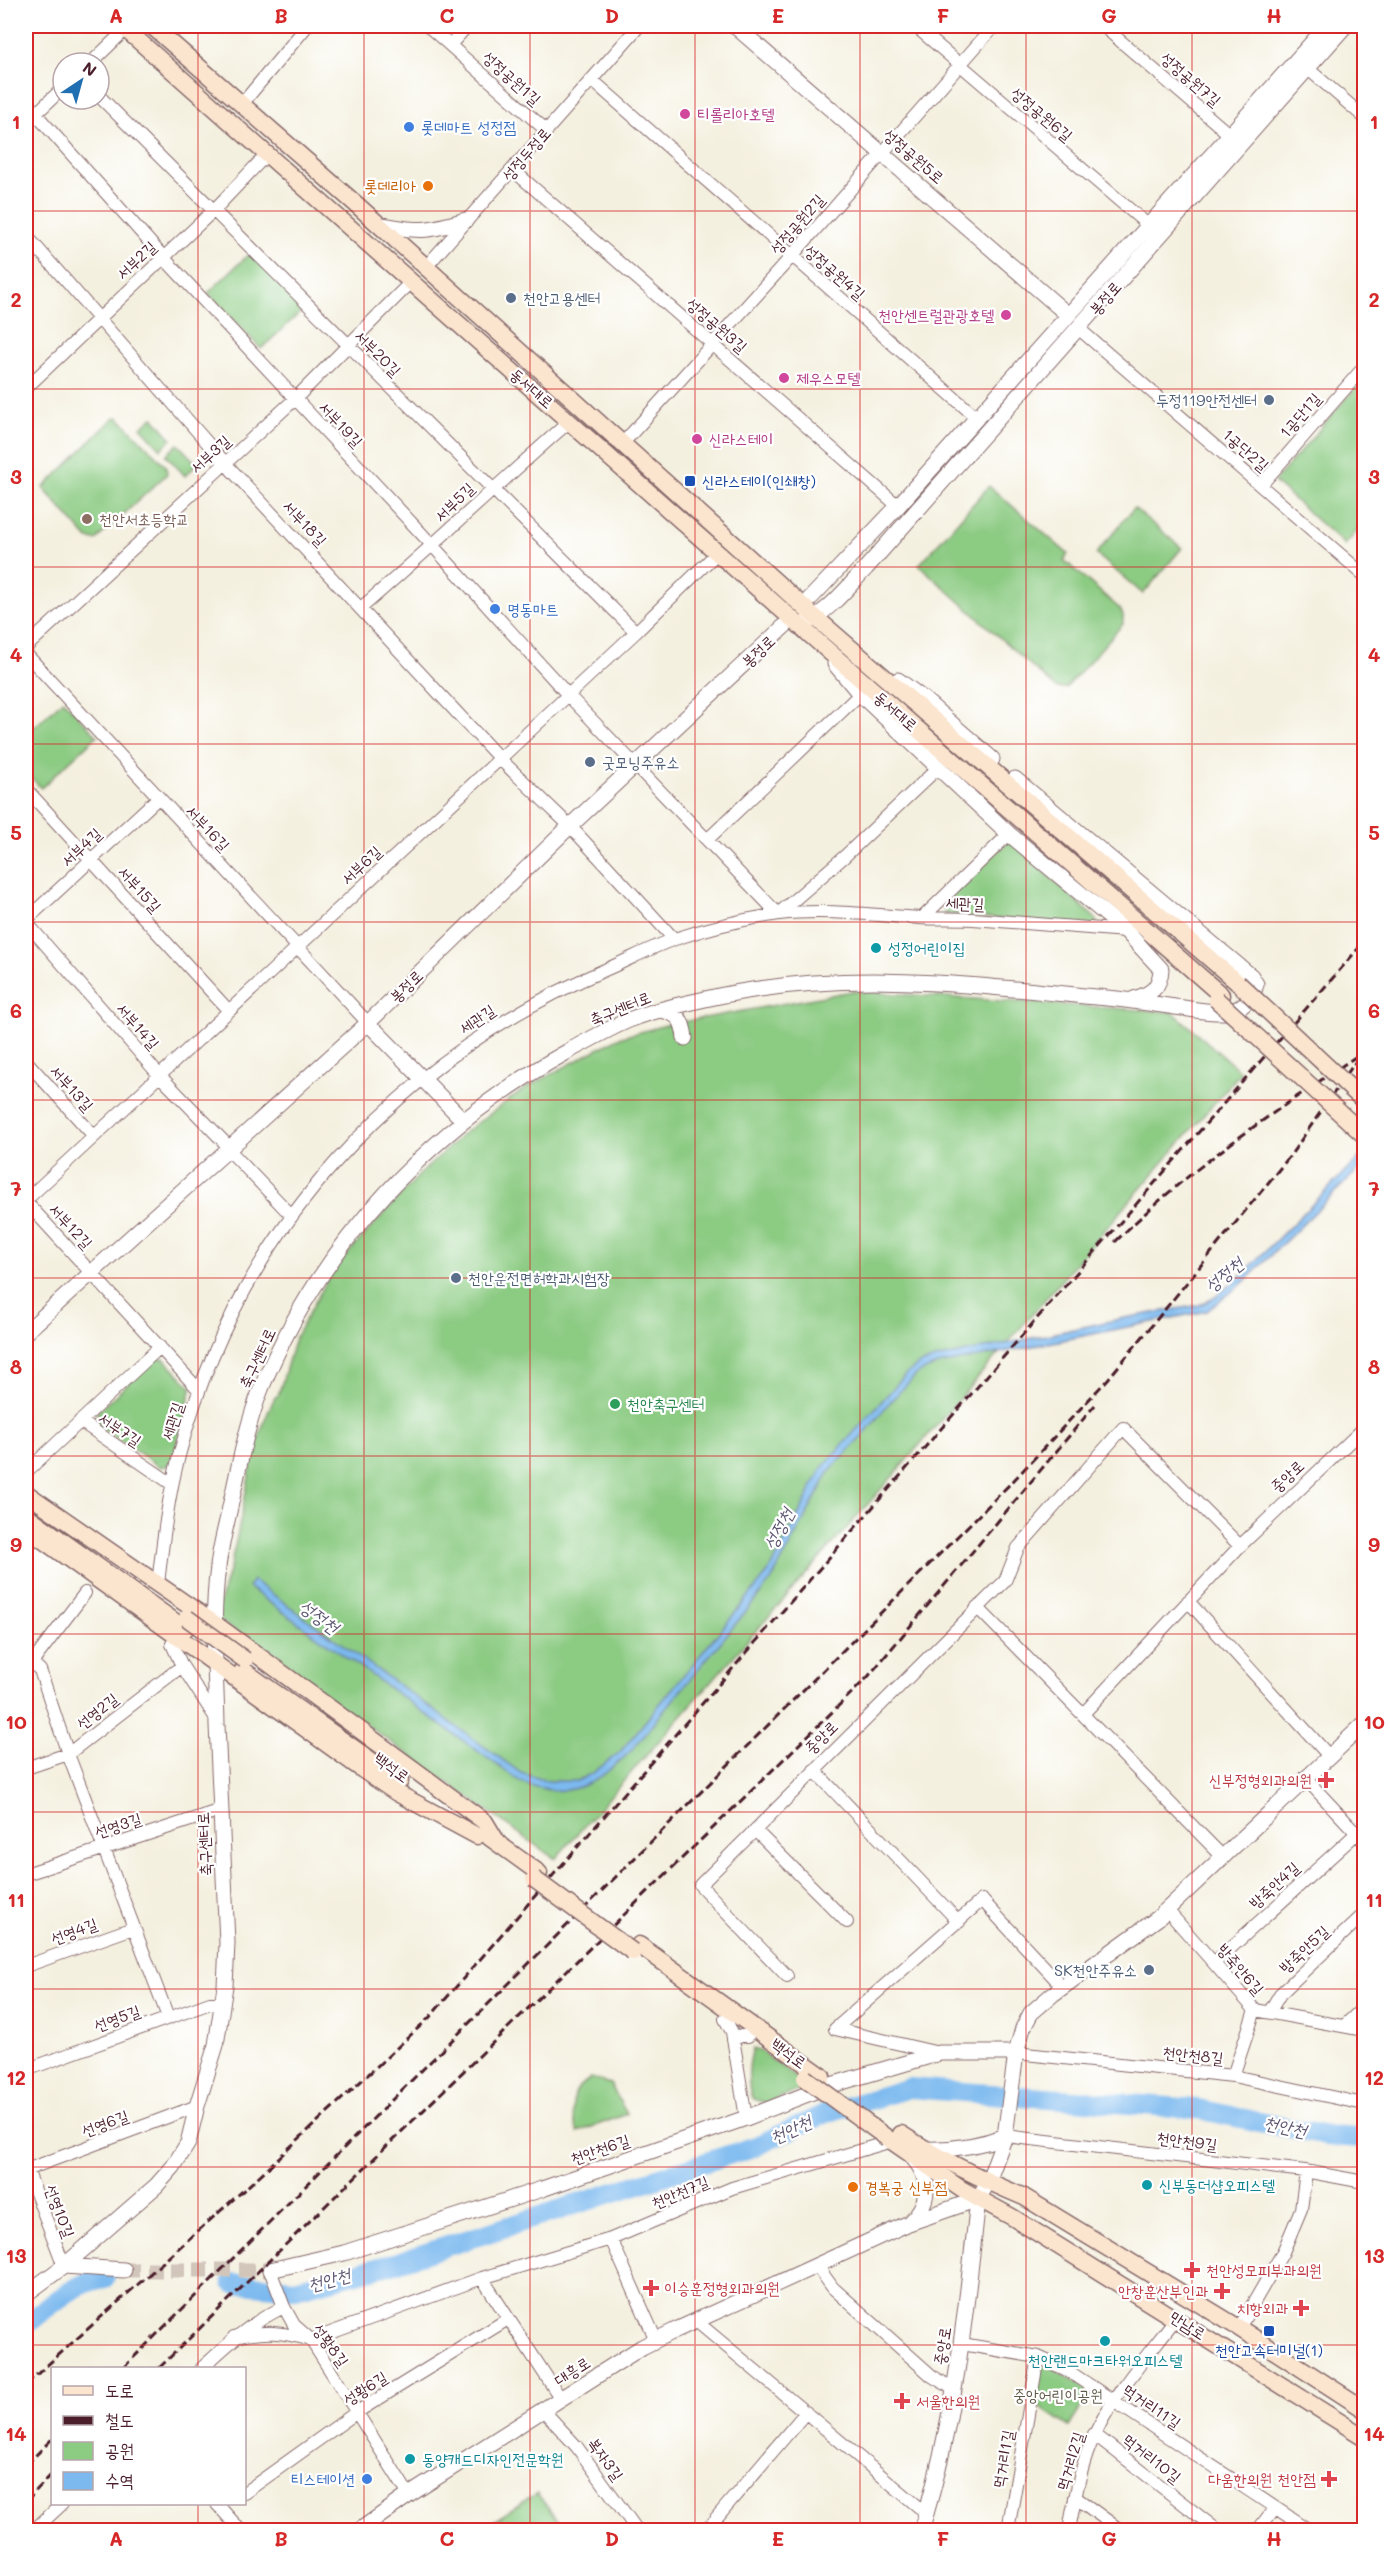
<svg xmlns="http://www.w3.org/2000/svg" width="1390" height="2556" viewBox="0 0 1390 2556" font-family="Mali,'Poor Story',sans-serif">
<rect width="100%" height="100%" fill="#fff"/>
<filter id="ink" filterUnits="userSpaceOnUse"><feTurbulence type="fractalNoise" baseFrequency=".0167" numOctaves="2"/><feDisplacementMap in="SourceGraphic" scale="12" xChannelSelector="R" yChannelSelector="G"/><feConvolveMatrix kernelMatrix="1 2 1 2 8 2 1 2 1" color-interpolation-filters="sRGB"/></filter>
<filter id="wash" filterUnits="userSpaceOnUse"><feTurbulence type="fractalNoise" baseFrequency=".008" numOctaves="4" result="noise"/><feDisplacementMap in="SourceGraphic" scale="24" xChannelSelector="R" yChannelSelector="G"/><feGaussianBlur stdDeviation="1.35" result="paint"/><feColorMatrix in="noise" values="0 0 0 0 0 0 0 0 0 0 0 0 0 0 0 0 0 1.4 0 .05"/><feComposite in="paint" operator="in"/></filter>
<g filter="url(#wash)">
<rect width="100%" height="100%" fill="#f4f0df"/>
<!-- green -->
<path fill="#8bcb82" stroke="#6a7556" stroke-width="1.5" d="M251,252L305,308L261,349L208,293Z
M1364,378V523L1345,545L1274,482Z
M118,417L166,466L167,474L96,540L88,539L43,488L114,418Z
M153,417L172,439L161,449L141,427Z
M178,444L197,464L185,476L166,455Z
M989,486L1068,554L1064,560L1120,609L1123,615V624L1066,688H1056L919,565Z
M1134,508L1182,548L1143,594L1096,554Z
M63,700L97,736L41,788L26,772V735Z
M1008,842L1014,844L1095,918L1097,923L1093,926L946,915L943,907L945,902Z
M852,991L1173,1012L1241,1072L898,1470L555,1859L215,1617C221,1596 229,1575 233,1554C246,1502 250,1446 275,1397L278,1396L295,1338L333,1270L419,1175L465,1132L524,1089L618,1038L666,1025Z
M156,1358L164,1359L191,1387V1391L171,1465L160,1467L98,1425L97,1412Z
M753,2049L760,2051L805,2084V2087L767,2103L752,2099C747,2085 748,2063 753,2049Z
M591,2078L610,2084L627,2114L578,2132C572,2120 570,2099 579,2087C581,2084 588,2081 591,2078Z
M1041,2365L1053,2368L1091,2392L1069,2427L1034,2404Z
M537,2493L564,2530H497L492,2522Z"/>
<!-- water -->
<path fill="#7cb9ef" stroke="#636c8d" stroke-width="1.5" d="M1364,1153V1164L1243,1283L1207,1311L934,1366L917,1374L890,1402L862,1437L831,1469L771,1581L631,1751C595,1785 570,1802 521,1782L248,1587L253,1580L521,1773L548,1781H577L594,1772L620,1752L763,1579L774,1563L822,1468L905,1375L918,1365L935,1359L1124,1318L1199,1305L1208,1301L1234,1282Z"/>
<g fill="none" stroke-linecap="round" stroke-linejoin="round">
<!-- river -->
<path stroke="#7cb9ef" stroke-width="20" d="M232,2283L295,2289L392,2264L756,2146L829,2112L909,2088L1198,2109L1326,2136L1364,2138
M26,2325C49,2307 74,2282 105,2278"/>
</g>
</g>
<g filter="url(#ink)">
<g fill="none" stroke-linecap="round" stroke-linejoin="round">
<!-- tertiary-tunnel -->
<path stroke="#d2c6bb" stroke-width="15" stroke-dasharray="15 8" stroke-linecap="butt" d="M124,2270H270"/>
<defs>
<path id="minor" d="M428,26L547,131
M915,26L1149,226
M1103,26L1230,135
M450,45L467,26
M91,63L126,29
M1307,68L1364,117
M592,80L976,417
M99,96L636,632
M26,103L163,257L433,546L568,695L778,914L845,856L939,767
M242,104L307,26
M26,123L63,88
M513,170L898,506
M26,235L225,463L499,758L570,826L674,939
M425,268L639,26
M1078,328L1364,575
M26,388L215,209L268,153
M623,443L792,256L994,26
M1261,485L1364,367
M361,608C432,547 500,482 570,421
M26,647L295,399L412,281
M26,654L368,1023
M26,789L229,1011
M707,840L860,694
M922,918L1009,834
M26,920L158,798
M26,922L159,1075L230,1148
M26,1061L94,1136
M228,1149L292,1216
M26,1200L636,632L718,552
M26,1202L199,1390
M80,1421L172,1484
M26,1472L160,1347
M158,1584C163,1540 168,1496 180,1452C239,1230 397,1058 607,969C630,959 652,947 675,939C707,928 745,919 779,914C826,909 872,915 919,918C937,919 955,918 973,919C1024,923 1075,927 1126,931
M1188,1601L1329,1756
M977,1607L1222,1856
M172,1644L182,1666L217,1720
M26,1658L40,1670L68,1754L168,2017
M26,1665L32,1663L85,1593
M1083,1714L1240,1546L1364,1428
M26,1768L68,1754L182,1666
M814,1770L959,1922
M1306,1779L1364,1841
M755,1830L847,1922
M26,1874L221,1810
M1167,1910L1255,2010L1364,2030
M1214,1963L1357,1833
M26,1966L133,1928
M787,1976L700,1885L1005,1581L1018,1548L1123,1428L1240,1546
M1270,2011L1280,1994L1364,1914
M725,2019L732,2032L746,2118
M1344,2026L1364,2007
M835,2029L982,1900L1063,1987
M835,2029L939,2053
M733,2040L741,2036H748
M1016,2053L1233,2076L1364,2104
M26,2070L210,2003H221
M1233,2076L1255,2010
M1005,2136L1305,2171L1364,2182
M26,2167L64,2266
M26,2170L197,2106
M611,2239L656,2340
M817,2266L833,2288L932,2376L954,2389
M482,2278L561,2399
M284,2307L294,2325L311,2340L409,2495
M696,2321L926,2513
M1239,2328L1283,2252L1301,2209L1306,2172
M234,2337C267,2331 279,2331 311,2340L482,2278L611,2239L732,2188L892,2141
M962,2344L1038,2357L1065,2369L1309,2530
M202,2368C228,2344 251,2322 284,2307L270,2270
M544,2411L577,2447L637,2530
M1094,2434L1217,2530
M244,2493L357,2412L508,2319
M1075,2497L1120,2530
M217,2504L240,2530
M34,2530L62,2504
M706,2530L806,2412
M1008,2530L1038,2357
M1069,2530C1075,2498 1081,2462 1096,2432C1115,2392 1149,2354 1176,2318
M1258,2530L1274,2509"/>
<path id="tertiary" d="M735,26L1068,315
M378,224C419,232 425,232 466,220
M803,606L898,506L1327,26
M807,622C830,610 848,587 866,568L1345,26
M835,664L860,694L1009,834L1126,931L1161,969C1160,988 1151,994 1134,999
M898,680L922,698L992,759
M661,1010C679,1014 683,1020 685,1038
M368,1023L463,1120
M26,1332L368,1023L570,826L792,619
M925,2149C954,2150 979,2146 1005,2136
M909,2223C930,2204 932,2179 913,2158
M64,2266L124,2270
M270,2270L344,2253L542,2189L746,2118L828,2086L940,2053H1016
M26,2294L64,2266L156,2186L173,2167L188,2143L197,2106L216,2045L225,1986L227,1943C224,1870 220,1797 217,1725C216,1672 211,1619 218,1567C220,1547 226,1527 230,1507C239,1467 246,1427 261,1389C321,1243 430,1128 567,1052C587,1041 608,1029 629,1020C653,1010 680,1005 705,999C840,968 961,984 1096,997C1123,999 1148,1003 1175,1007C1192,1009 1209,1013 1227,1012C1241,1010 1253,999 1256,984L1251,976L1015,779
M360,2530L409,2495L642,2347L676,2330L909,2223L978,2199
M921,2530C955,2423 966,2311 978,2199L988,2182L1005,2136L1016,2053L1023,2028L1031,2013L1053,1994L1158,1918L1364,1724"/>
<path id="secondary" d="M122,26L817,641L1221,995
M152,26L357,205L816,618L1238,983
M26,1493L215,1624L416,1771L485,1822L497,1842
M26,1515L185,1629
M26,1528L363,1770L397,1793L477,1836
M243,1670L400,1781
M489,1837L539,1873
M639,1945L822,2076
M901,2134C940,2159 981,2179 1024,2197L1239,2328L1364,2409
M887,2138L961,2189L1012,2217L1364,2437"/>
</defs>
<!-- minor casing -->
<use href="#minor" stroke="#86686a" stroke-width="14"/>
<!-- tertiary casing -->
<use href="#tertiary" stroke="#86686a" stroke-width="17"/>
<!-- secondary casing -->
<use href="#secondary" stroke="#86686a" stroke-width="19"/>
<!-- minor -->
<use href="#minor" stroke="#fff" stroke-width="12"/>
<!-- tertiary -->
<use href="#tertiary" stroke="#fff" stroke-width="15"/>
<!-- secondary -->
<use href="#secondary" stroke="#fbe5cf" stroke-width="16"/>
<!-- rail -->
<path stroke="#4a1f2b" stroke-width="3" stroke-dasharray="9 4.5" stroke-linecap="butt" d="M1115,1242C1191,1166 1276,1111 1364,1051
M123,2368L1014,1480L1108,1379L1149,1329L1290,1156L1356,1061
M159,2368L867,1678L1095,1405
M26,2384L245,2189L429,2018L1364,942
M26,2465L52,2439
M26,2501L52,2474"/>
<defs>
<path id="secondary-bridge" d="M1238,983L1364,1101
M1216,999L1364,1135
M187,1618L245,1660
M534,1879L633,1952
M805,2078L887,2138"/>
</defs>
<!-- secondary-bridge casing -->
<use href="#secondary-bridge" stroke="#86686a" stroke-width="19" stroke-linecap="butt"/>
<!-- secondary-bridge -->
<use href="#secondary-bridge" stroke="#fbe5cf" stroke-width="16"/>
</g>
</g>
<!-- grid -->
<path fill="none" stroke="#d62828" stroke-width="1.5" stroke-opacity="0.55" d="M198,26V2368M364,26V2530M530,26V2530M695,26V2530M860,26V2530M1026,26V2530M1192,26V2530M26,211H1364M26,389H1364M26,567H1364M26,744H1364M26,922H1364M26,1100H1364M26,1278H1364M26,1456H1364M26,1634H1364M26,1812H1364M26,1989H1364M26,2167H1364M26,2345H1364M198,2504V2530"/>
<!-- markers -->
<g fill="#d1479c" stroke="#fff" stroke-width="2">
<circle cx="685" cy="114" r="6"/>
<circle cx="1006" cy="315" r="6"/>
<circle cx="784" cy="378" r="6"/>
<circle cx="697" cy="439" r="6"/>
</g>
<g fill="#3f7fe0" stroke="#fff" stroke-width="2">
<circle cx="409" cy="127" r="6"/>
<circle cx="495" cy="609" r="6"/>
<circle cx="367" cy="2479" r="6"/>
</g>
<g fill="#e8710a" stroke="#fff" stroke-width="2">
<circle cx="428" cy="186" r="6"/>
<circle cx="853" cy="2187" r="6"/>
</g>
<g fill="#5c6f8a" stroke="#fff" stroke-width="2">
<circle cx="511" cy="298" r="6"/>
<circle cx="1269" cy="400" r="6"/>
<circle cx="590" cy="762" r="6"/>
<circle cx="456" cy="1278" r="6"/>
<circle cx="1149" cy="1970" r="6"/>
</g>
<g fill="#1a4fb4" stroke="#fff" stroke-width="2">
<rect x="684" y="475" width="12" height="12" rx="3"/>
<rect x="1263" y="2325" width="12" height="12" rx="3"/>
</g>
<circle fill="#8d6e63" stroke="#fff" stroke-width="2" cx="87" cy="519" r="6"/>
<g fill="#0f9aa8" stroke="#fff" stroke-width="2">
<circle cx="876" cy="948" r="6"/>
<circle cx="1147" cy="2185" r="6"/>
<circle cx="1105" cy="2341" r="6"/>
<circle cx="410" cy="2459" r="6"/>
</g>
<circle fill="#2e9e5b" stroke="#fff" stroke-width="2" cx="615" cy="1404" r="6"/>
<g fill="#e0444e" stroke="#fff" stroke-width="2">
<path d="M1323 1771h6v6h6v6h-6v6h-6v-6h-6v-6h6z"/>
<path d="M1189 2261h6v6h6v6h-6v6h-6v-6h-6v-6h6z"/>
<path d="M648 2279h6v6h6v6h-6v6h-6v-6h-6v-6h6z"/>
<path d="M1219 2282h6v6h6v6h-6v6h-6v-6h-6v-6h6z"/>
<path d="M1298 2299h6v6h6v6h-6v6h-6v-6h-6v-6h6z"/>
<path d="M899 2392h6v6h6v6h-6v6h-6v-6h-6v-6h6z"/>
<path d="M1326 2470h6v6h6v6h-6v6h-6v-6h-6v-6h6z"/>
</g>
<g text-anchor="middle" stroke-width="4.5" stroke-linejoin="round" paint-order="stroke">
<!-- street labels -->
<g font-size="16" fill="#4a1f2b" stroke="#fff">
<text transform="translate(512 78) rotate(42)" y="6">성정공원1길</text>
<text transform="translate(1191 79) rotate(41)" y="6">성정공원7길</text>
<text transform="translate(1042 114) rotate(40)" y="6">성정공원6길</text>
<text transform="translate(526 154) rotate(-49)" y="6">성정두정로</text>
<text transform="translate(914 156) rotate(41)" y="6">성정공원5로</text>
<text transform="translate(797 224) rotate(-49)" y="6">성정공원2길</text>
<text transform="translate(136 260) rotate(-43)" y="6">서부2길</text>
<text transform="translate(835 272) rotate(41)" y="6">성정공원4길</text>
<text transform="translate(1105 298) rotate(-49)" y="6">봉정로</text>
<text transform="translate(717 325) rotate(41)" y="6">성정공원3길</text>
<text transform="translate(378 353) rotate(45)" y="6">서부20길</text>
<text transform="translate(532 388) rotate(41)" y="6">동서대로</text>
<text transform="translate(1300 415) rotate(-49)" y="6">1공단1길</text>
<text transform="translate(341 424) rotate(47)" y="6">서부19길</text>
<text transform="translate(1246 450) rotate(41)" y="6">1공단2길</text>
<text transform="translate(210 454) rotate(-42)" y="6">서부3길</text>
<text transform="translate(454 502) rotate(-44)" y="6">서부5길</text>
<text transform="translate(305 523) rotate(47)" y="6">서부18길</text>
<text transform="translate(758 651) rotate(-43)" y="6">봉정로</text>
<text transform="translate(896 711) rotate(41)" y="6">동서대로</text>
<text transform="translate(208 828) rotate(47)" y="6">서부16길</text>
<text transform="translate(81 847) rotate(-43)" y="6">서부4길</text>
<text transform="translate(361 865) rotate(-43)" y="6">서부6길</text>
<text transform="translate(140 889) rotate(48)" y="6">서부15길</text>
<text transform="translate(965 903) rotate(2)" y="6">세관길</text>
<text transform="translate(406 986) rotate(-44)" y="6">봉정로</text>
<text transform="translate(620 1008) rotate(-22)" y="6">축구센터로</text>
<text transform="translate(477 1019) rotate(-34)" y="6">세관길</text>
<text transform="translate(138 1026) rotate(49)" y="6">서부14길</text>
<text transform="translate(72 1088) rotate(48)" y="6">서부13길</text>
<text transform="translate(71 1226) rotate(47)" y="6">서부12길</text>
<text transform="translate(257 1358) rotate(-65)" y="6">축구센터로</text>
<text transform="translate(172 1421) rotate(-72)" y="6">세관길</text>
<text transform="translate(120 1429) rotate(34)" y="6">서부7길</text>
<text transform="translate(1287 1476) rotate(-43)" y="6">중앙로</text>
<text transform="translate(97 1711) rotate(-38)" y="6">선영2길</text>
<text transform="translate(821 1737) rotate(-45)" y="6">중앙로</text>
<text transform="translate(392 1767) rotate(36)" y="6">백석로</text>
<text transform="translate(118 1825) rotate(-18)" y="6">선영3길</text>
<text transform="translate(204 1844) rotate(-93)" y="6">축구센터로</text>
<text transform="translate(1274 1885) rotate(-42)" y="6">방죽안4길</text>
<text transform="translate(74 1931) rotate(-20)" y="6">선영4길</text>
<text transform="translate(1304 1949) rotate(-43)" y="6">방죽안5길</text>
<text transform="translate(1241 1969) rotate(49)" y="6">방죽안6길</text>
<text transform="translate(117 2018) rotate(-20)" y="6">선영5길</text>
<text transform="translate(789 2053) rotate(36)" y="6">백석로</text>
<text transform="translate(1193 2055) rotate(6)" y="6">천안천8길</text>
<text transform="translate(105 2123) rotate(-20)" y="6">선영6길</text>
<text transform="translate(1187 2141) rotate(7)" y="6">천안천9길</text>
<text transform="translate(600 2149) rotate(-19)" y="6">천안천6길</text>
<text transform="translate(680 2192) rotate(-23)" y="6">천안천7길</text>
<text transform="translate(60 2211) rotate(69)" y="6">선영10길</text>
<text transform="translate(1188 2325) rotate(32)" y="6">만남로</text>
<text transform="translate(331 2345) rotate(54)" y="6">성황8길</text>
<text transform="translate(942 2346) rotate(-81)" y="6">중앙로</text>
<text transform="translate(572 2371) rotate(-33)" y="6">대흥로</text>
<text transform="translate(365 2388) rotate(-32)" y="6">성황6길</text>
<text transform="translate(1152 2406) rotate(34)" y="6">먹거리11길</text>
<text transform="translate(1152 2458) rotate(38)" y="6">먹거리10길</text>
<text transform="translate(606 2459) rotate(55)" y="6">복자3길</text>
<text transform="translate(1003 2459) rotate(-80)" y="6">먹거리1길</text>
<text transform="translate(1070 2461) rotate(-73)" y="6">먹거리2길</text>
</g>
<!-- hotel labels -->
<g font-size="16" fill="#b23c85" stroke="#fff" text-anchor="start">
<text x="697" y="120">티롤리아호텔</text>
<text x="994" y="321" text-anchor="end">천안센트럴관광호텔</text>
<text x="796" y="384">제우스모텔</text>
<text x="709" y="445">신라스테이</text>
</g>
<!-- shop labels -->
<g font-size="16" fill="#366cbe" stroke="#fff" text-anchor="start">
<text x="421" y="133">롯데마트 성정점</text>
<text x="507" y="615">명동마트</text>
<text x="355" y="2485" text-anchor="end">티스테이션</text>
</g>
<!-- food labels -->
<g font-size="16" fill="#c56008" stroke="#fff" text-anchor="end">
<text x="416" y="192">롯데리아</text>
<text x="865" y="2193" text-anchor="start">경복궁 신부점</text>
</g>
<!-- service labels -->
<g font-size="16" fill="#4e5e75" stroke="#fff" text-anchor="start">
<text x="523" y="304">천안고용센터</text>
<text x="1257" y="406" text-anchor="end">두정119안전센터</text>
<text x="602" y="768">굿모닝주유소</text>
<text x="468" y="1284">천안운전면허학과시험장</text>
<text x="1137" y="1976" text-anchor="end">SK천안주유소</text>
</g>
<!-- transit labels -->
<g font-size="16" fill="#164399" stroke="#fff" text-anchor="start">
<text x="702" y="487">신라스테이(인쇄창)</text>
<text x="1269" y="2356" text-anchor="middle">천안고속터미널(1)</text>
</g>
<!-- education labels -->
<g font-size="16" fill="#785e54" stroke="#fff" text-anchor="start">
<text x="99" y="525">천안서초등학교</text>
</g>
<!-- culture labels -->
<g font-size="16" fill="#0d838f" stroke="#fff" text-anchor="start">
<text x="888" y="954">성정어린이집</text>
<text x="1159" y="2191">신부동더샵오피스텔</text>
<text x="1105" y="2366" text-anchor="middle">천안랜드마크타워오피스텔</text>
<text x="422" y="2465">동양캐드디자인전문학원</text>
</g>
<!-- leisure labels -->
<g font-size="16" fill="#27864d" stroke="#fff" text-anchor="start">
<text x="627" y="1410">천안축구센터</text>
</g>
<!-- health labels -->
<g font-size="16" fill="#be3a42" stroke="#fff" text-anchor="end">
<text x="1312" y="1786">신부정형외과의원</text>
<text x="1206" y="2276" text-anchor="start">천안성모피부과의원</text>
<text x="664" y="2294" text-anchor="start">이승훈정형외과의원</text>
<text x="1208" y="2297">안창훈산부인과</text>
<text x="1288" y="2314">치항외과</text>
<text x="916" y="2407" text-anchor="start">서울한의원</text>
<text x="1316" y="2485">다움한의원 천안점</text>
</g>
<!-- park labels -->
<g font-size="16" fill="#615b49" stroke="#fff">
<text x="1058" y="2401">중앙어린이공원</text>
</g>
<!-- water labels -->
<g font-size="18" font-style="italic" fill="#5c5570" stroke="#fff">
<text transform="translate(1224 1275) rotate(-39)" y="6">성정천</text>
<text transform="translate(779 1529) rotate(-62)" y="6">성정천</text>
<text transform="translate(319 1617) rotate(36)" y="6">성정천</text>
<text transform="translate(1285 2127) rotate(12)" y="6">천안천</text>
<text transform="translate(791 2130) rotate(-25)" y="6">천안천</text>
<text transform="translate(329 2280) rotate(-15)" y="6">천안천</text>
</g>
</g>
<!-- margin -->
<rect width="1390" height="2556" fill="none" stroke="#fff" stroke-width="66"/>
<!-- legend -->
<rect x="51" y="2367" width="195" height="138" fill="#ffffff" stroke="#b7a5aa" stroke-width="1.5"/>
<rect x="63" y="2386" width="30" height="9" fill="#fbe5cf" stroke="#b7a5aa" stroke-width="1.5"/>
<text x="105" y="2397" font-size="18" fill="#4a1f2b">도로</text>
<rect x="63" y="2416" width="30" height="9" fill="#4a1f2b" stroke="#b7a5aa" stroke-width="1.5"/>
<text x="105" y="2427" font-size="18" fill="#4a1f2b">철도</text>
<rect x="63" y="2442" width="30" height="18" fill="#8bcb82" stroke="#b7a5aa" stroke-width="1.5"/>
<text x="105" y="2457" font-size="18" fill="#4a1f2b">공원</text>
<rect x="63" y="2472" width="30" height="18" fill="#7cb9ef" stroke="#b7a5aa" stroke-width="1.5"/>
<text x="105" y="2487" font-size="18" fill="#4a1f2b">수역</text>
<!-- north arrow -->
<g transform="translate(81 81) rotate(36)"><circle r="28" fill="#ffffff" stroke="#b7a5aa" stroke-width="1.5"/>
<path d="M0-4.5L10 22L0 15L-10 22Z" fill="#1f6fb2"/>
<text y="-9" font-size="16" font-weight="bold" text-anchor="middle" fill="#4a1f2b">N</text>
</g>
<rect x="33" y="33" width="1324" height="2490" fill="none" stroke="#d62828" stroke-width="2"/>
<g font-size="20" text-anchor="middle" font-weight="bold" fill="#d62828">
<text x="116" y="23">A</text>
<text x="281" y="23">B</text>
<text x="447" y="23">C</text>
<text x="612" y="23">D</text>
<text x="778" y="23">E</text>
<text x="943" y="23">F</text>
<text x="1109" y="23">G</text>
<text x="1274" y="23">H</text>
<text x="16" y="129">1</text>
<text x="1374" y="129">1</text>
<text x="16" y="307">2</text>
<text x="1374" y="307">2</text>
<text x="16" y="484">3</text>
<text x="1374" y="484">3</text>
<text x="16" y="662">4</text>
<text x="1374" y="662">4</text>
<text x="16" y="840">5</text>
<text x="1374" y="840">5</text>
<text x="16" y="1018">6</text>
<text x="1374" y="1018">6</text>
<text x="16" y="1196">7</text>
<text x="1374" y="1196">7</text>
<text x="16" y="1374">8</text>
<text x="1374" y="1374">8</text>
<text x="16" y="1552">9</text>
<text x="1374" y="1552">9</text>
<text x="16" y="1729">10</text>
<text x="1374" y="1729">10</text>
<text x="16" y="1907">11</text>
<text x="1374" y="1907">11</text>
<text x="16" y="2085">12</text>
<text x="1374" y="2085">12</text>
<text x="16" y="2263">13</text>
<text x="1374" y="2263">13</text>
<text x="16" y="2441">14</text>
<text x="1374" y="2441">14</text>
<text x="116" y="2546">A</text>
<text x="281" y="2546">B</text>
<text x="447" y="2546">C</text>
<text x="612" y="2546">D</text>
<text x="778" y="2546">E</text>
<text x="943" y="2546">F</text>
<text x="1109" y="2546">G</text>
<text x="1274" y="2546">H</text>
</g>
</svg>
